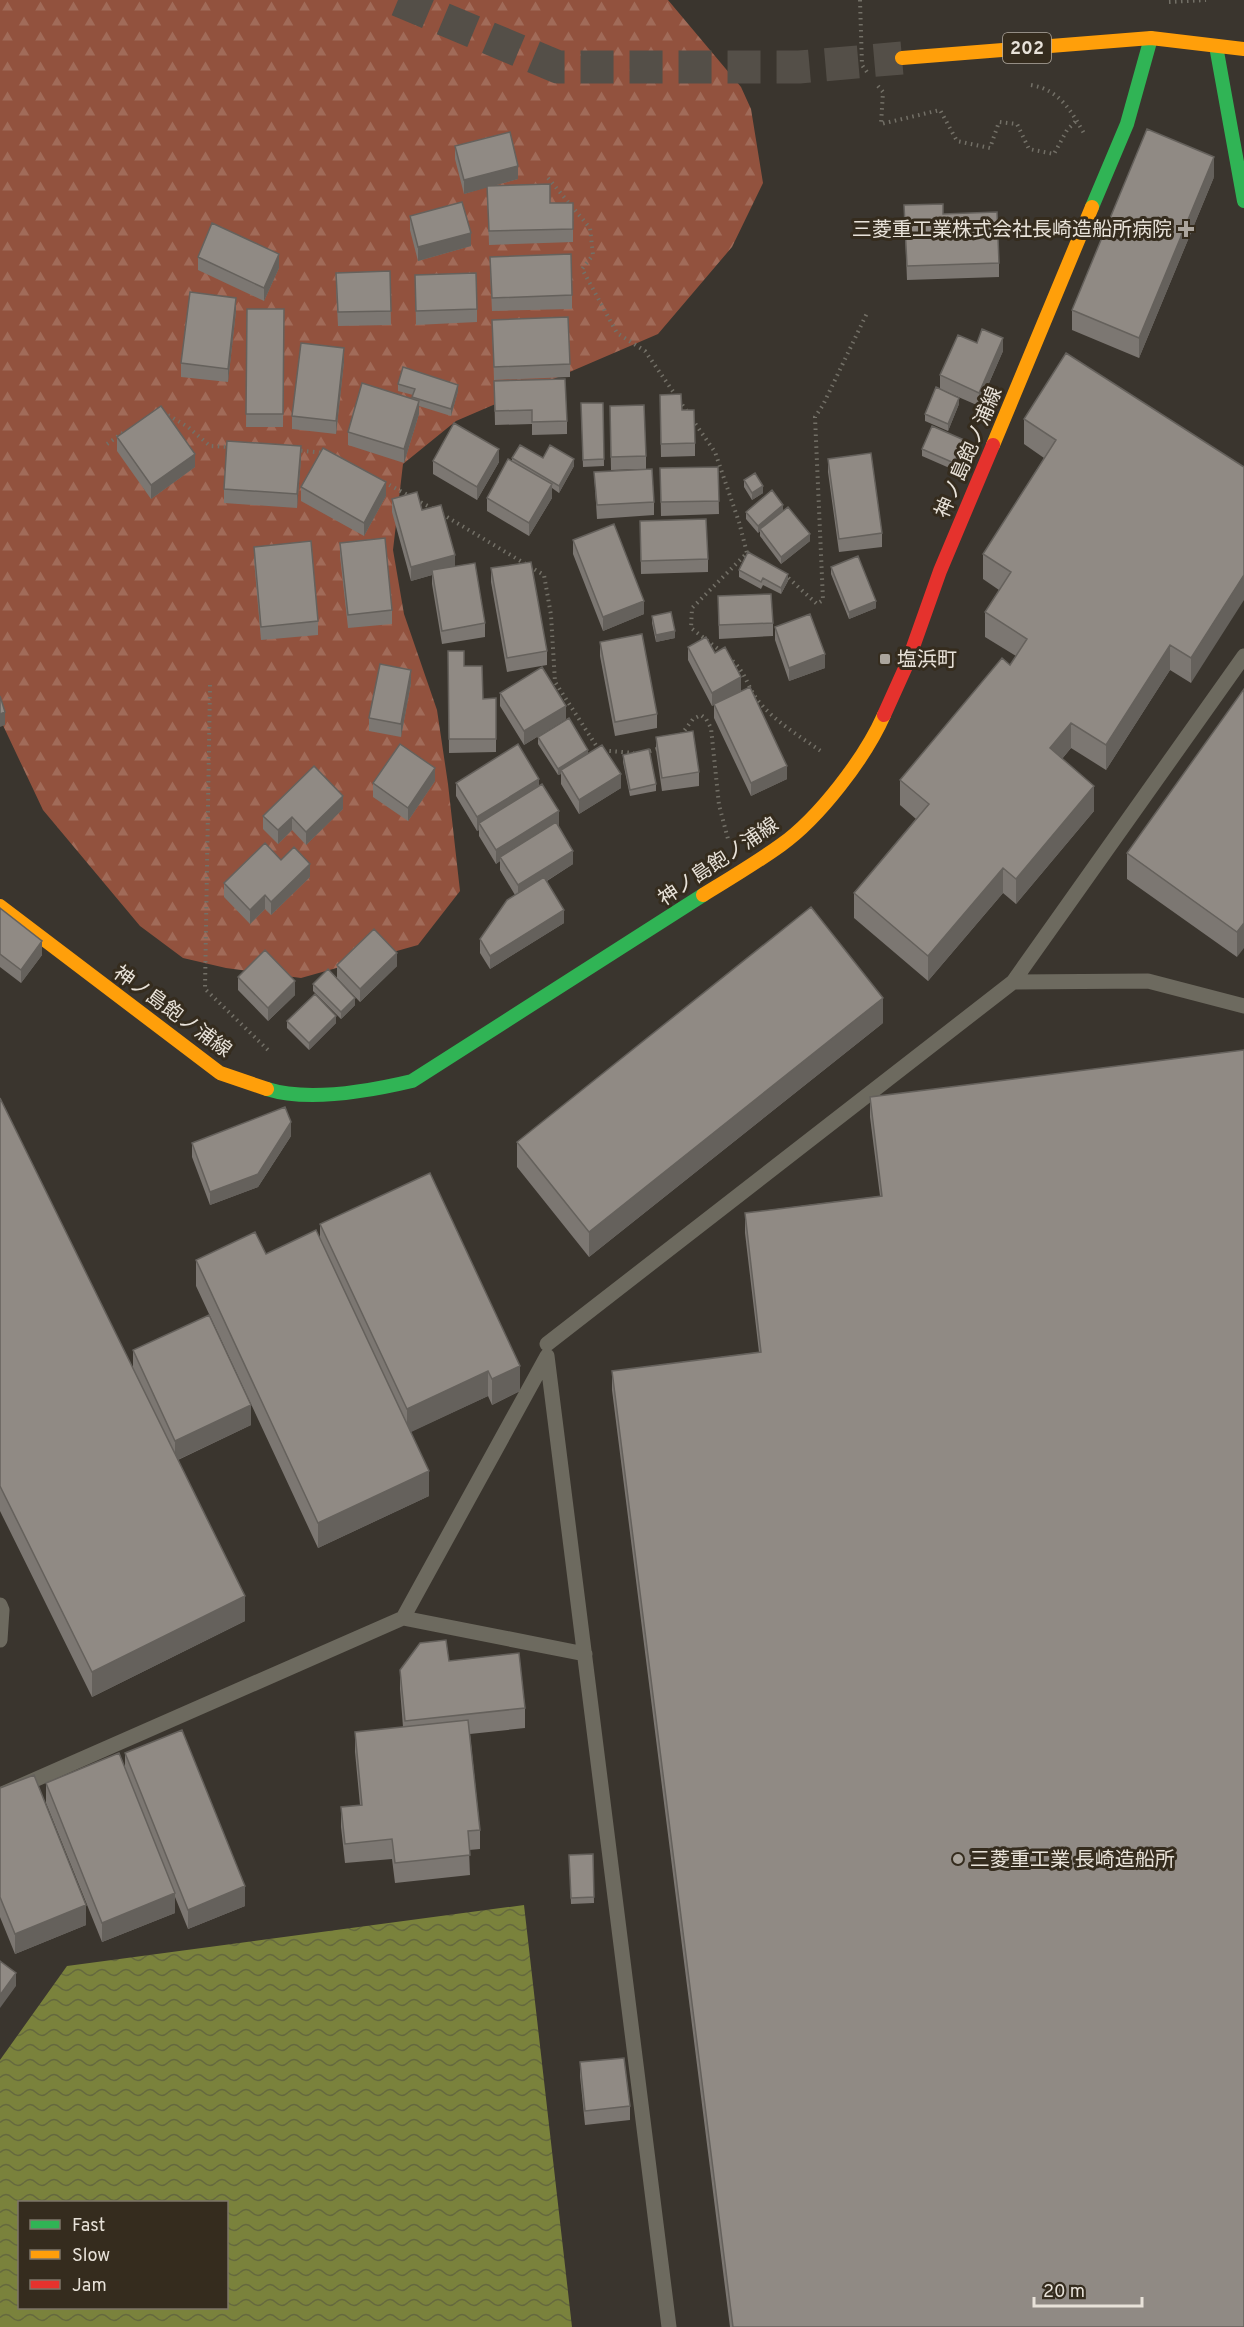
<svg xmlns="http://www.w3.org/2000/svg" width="1244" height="2327" viewBox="0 0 1244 2327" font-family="Overpass,'Noto Sans JP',sans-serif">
<defs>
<pattern id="forest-firs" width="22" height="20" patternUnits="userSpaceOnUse" patternTransform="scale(1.5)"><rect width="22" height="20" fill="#92523e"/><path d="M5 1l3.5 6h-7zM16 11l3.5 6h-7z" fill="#a16b59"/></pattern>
<pattern id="water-waves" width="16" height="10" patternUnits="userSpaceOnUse" patternTransform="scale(1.5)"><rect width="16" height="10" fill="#7a823c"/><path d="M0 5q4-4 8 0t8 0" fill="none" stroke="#65693e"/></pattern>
</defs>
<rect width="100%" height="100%" fill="#3a352e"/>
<!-- forest -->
<path fill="url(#forest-firs)" d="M0,0H668L741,87L751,109L763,183L732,247L658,334L456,421L403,464L393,550L404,614L437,710L448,784L460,891L418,945L301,978L226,968L183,958L140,926L43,810L0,719Z"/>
<!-- water -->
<path fill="url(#water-waves)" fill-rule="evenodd" d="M524,1905L572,2327H0V2060L67,1966ZM20,2202H226V2308H20Z"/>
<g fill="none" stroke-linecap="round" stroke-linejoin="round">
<!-- highway-tunnel -->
<path stroke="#544f48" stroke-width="33" stroke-dasharray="33 16" stroke-linecap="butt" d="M398,0L558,67H799L902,58"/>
<!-- path -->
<path stroke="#737067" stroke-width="4" stroke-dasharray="1.5 4.5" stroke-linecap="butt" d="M860,0L862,65L869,75
M1169,2L1206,0
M1031,85C1060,90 1071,111 1085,135
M878,86L883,92L881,124L940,110L957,141L990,148L999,122L1017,124L1029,149L1054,154L1067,130L1076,121
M548,178L590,228L593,255L582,269L617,333L645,351L688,413
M163,412L188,427L210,446L231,447
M692,419L715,452L739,522L747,553
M107,444L124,432
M295,450L324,453
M384,482L435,510
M442,514L544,575L551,615L555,682L599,750L634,753
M784,574L817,604L823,600L815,417L823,405L868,311
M722,652L691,628L692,608L747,553L752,555
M728,657C748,673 746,687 760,703C777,723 801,737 822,752
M210,685L205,989L268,1050
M681,735L693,719L701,715L706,719L711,728L719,805L728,839
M644,753L660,748"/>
<!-- lane -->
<path stroke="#6d6a5f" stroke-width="15" d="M1013,982L1244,656
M547,1344L1013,982L1148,981L1244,1006
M0,1605L2,1610L0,1640
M403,1618L585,1654
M0,1795L403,1618L547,1356L669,2327"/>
<!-- fast -->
<path stroke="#30b455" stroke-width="14" d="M1216,46L1244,201
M1092,207L1127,124L1151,38
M267,1089C308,1102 370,1091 412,1081L703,895"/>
<!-- slow -->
<path stroke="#ff9f0a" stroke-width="14" d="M902,58L1151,38L1244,49
M993,445L1092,207
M703,895C729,879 756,863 781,845C819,818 865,758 884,715
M0,906L220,1073L267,1089"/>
<!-- jam -->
<path stroke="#e5322d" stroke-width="14" d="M884,715L907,664L940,571L993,445"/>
</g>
<!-- wall -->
<path fill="#7c7772" d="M455,146L518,179L493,186L550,203H573V242L489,245L487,187L464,194L455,159Z
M1214,177L1139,358L1072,330V310Z
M904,205L943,214L999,263V277L907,280Z
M410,216L471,246L418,261L410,230Z
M198,257L279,268L264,301L198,270Z
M490,270L572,295V309L492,311Z
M390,271L391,325L338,326L336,286Z
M415,275L477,309V322L416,325Z
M247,309H284L283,427H246Z
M236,311L228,382L181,377V363Z
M492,320L570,364V377L494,380Z
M977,343L1003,351L979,406L940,389V375Z
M344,362L336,434L292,429V416Z
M494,381L567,421V434L532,435V424L495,425Z
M398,384L458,391L451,416L419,406V414L404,463L348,445V432L412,399L413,395L398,391Z
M581,403H603L604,466L583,467Z
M959,404L948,431L925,421V414Z
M660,408L695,443V456L661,457Z
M610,419L646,456V469L654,502V515L597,519L594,472L643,469L611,470Z
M1024,419L1244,467L1191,683L1170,670L1106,770L1071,748L1062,759L1094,811L1016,904L1003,893L928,981L854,918V893L916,819L900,805V780L1010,665L1016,656L985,637V612L999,590L983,579V554L1044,458L1024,444Z
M117,437L195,467L151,499L117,451Z
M964,447L954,470L922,456V449Z
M512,458H543L574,466L559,493L552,488V498L529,536L487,511V498L512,461Z
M301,459L297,508L224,503V489Z
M828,459L882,533V547L839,552L828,472Z
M433,461L499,462L477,500L433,474Z
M718,467L719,514L661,516L660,468Z
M744,480L763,493L752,500L744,487Z
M301,487L386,496L364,536L301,501Z
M392,499L422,510L455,566L485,623V637L442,644L432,584V575L411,581L392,512Z
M783,510L810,541L781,564L760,536V531L758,533L746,519V512Z
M640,521L708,559V572L641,574Z
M573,540L644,614L603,631L573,554Z
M340,543L392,610V624L348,628L340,556Z
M254,547L318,621V635L261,640L254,560Z
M831,567L876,608L849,619L831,574Z
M491,568L547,651V665L507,672L491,582Z
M739,570L788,581L781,594L763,585L761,589L739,577Z
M718,596L773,623V636L719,639Z
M652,616L675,638L656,642L652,623Z
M775,627L825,668L789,681L775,640Z
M600,642L657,714V728L615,736L600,656Z
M688,647L715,653L741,691L725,699L787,779L751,796L714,718V705L712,706L688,660Z
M448,651L464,666L483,699L496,698V752L449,753Z
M411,683L401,737L369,731V718Z
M1244,689L1237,957L1127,879V853Z
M500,693L566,719L524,745L500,706Z
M538,737L588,753L621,788L579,814L561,784V774L558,775L538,744Z
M656,737L699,772V786L662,791L656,750Z
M623,755L656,784V791L630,796L623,762Z
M435,781L408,821L373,797V783Z
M456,783L539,786L559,825L558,826L573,864L547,881L564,923L490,969L480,953V939L515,895L500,870V861L496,864L479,836V830L477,831L456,796Z
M343,809L306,845L292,830L278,844L263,829V816Z
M281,860L310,877L271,915L265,909L250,924L224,897V883Z
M0,908L42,955L21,983L0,967Z
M337,965L397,966L360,1002L337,978Z
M238,977L295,995L268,1021L238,990Z
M313,984L355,1005L341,1019L313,991Z
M287,1021L336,1023L309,1050L287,1028Z
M883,1023L589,1257L517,1167V1142Z
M870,1097L1244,2327H730L612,1390V1371L759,1352L745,1233V1213L880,1196L870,1117Z
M0,1098L133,1368V1350L251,1425L178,1460L245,1621L92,1697L0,1511Z
M291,1136L258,1187L210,1205L192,1157V1143Z
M320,1224L520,1391L492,1405L488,1396L410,1432L429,1496L318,1548L196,1286V1260L266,1254L320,1238Z
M449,1661L525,1708V1728L470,1734L480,1830V1849L469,1850L470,1875L395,1883L392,1859L345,1863L341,1827V1807L360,1805L355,1752V1732L403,1727L400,1689V1670Z
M125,1753L245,1906L188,1929L175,1897V1913L102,1942L46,1803V1783L125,1768Z
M0,1788L86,1925L15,1954L0,1917Z
M593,1854L594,1903L571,1904L569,1855Z
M580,2062L630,2106V2120L585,2125L580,2076Z"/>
<!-- shaded-wall -->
<path fill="#65615c" d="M1214,157V177L1139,358V338Z
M518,166V179L464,194V180Z
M471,233V246L418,261V247Z
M279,254V268L264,301V288Z
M236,298V311L228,382V369Z
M1003,338V351L979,406V393Z
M344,348V362L336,434V421Z
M458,385V391L451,416V409Z
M959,398V404L948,431V424Z
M419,401V414L404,463V449Z
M964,440V447L954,470V463Z
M301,446V459L297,508V494Z
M499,449V462L477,500V487Z
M195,454V467L151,499V485Z
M574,459V466L559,493V486Z
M386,482V496L364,536V523Z
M552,484V498L529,536V523Z
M763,486V493L752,500V493Z
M783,505V512L760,529V531L758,533V526Z
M810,534V541L781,564V557Z
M455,555V569L432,570V575L411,581V567Z
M788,574V581L781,594V588Z
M1244,575V600L1191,683V658Z
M644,601V614L603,631V617Z
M876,601V608L849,619V612Z
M675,631V638L656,642V635Z
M1170,645V670L1106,770V745Z
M825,654V668L789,681V668Z
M411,670V683L401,737V724Z
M741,677V691L712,706V693Z
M566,706V719L524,745V731Z
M5,712V725L0,727V714Z
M1071,723V748L1050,773V748Z
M588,750V757L561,770V774L558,775V769Z
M787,766V779L751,796V783Z
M435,768V781L408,821V808Z
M621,774V788L579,814V800Z
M539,779V792L479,823V830L477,831V817Z
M1094,786V811L1016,904V879Z
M343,796V809L306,845V832Z
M559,811V825L502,860L500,857V861L496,864V850Z
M292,817V830L278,844V830Z
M573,851V864L518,899V885Z
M310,864V877L271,915V902Z
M1003,868V893L928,981V956Z
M265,895V909L250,924V910Z
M564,910V923L490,969V956Z
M1244,923V948L1237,957V932Z
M42,941V955L21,983V970Z
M397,953V966L360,1002V989Z
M295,981V995L268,1021V1008Z
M355,998V1005L341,1019V1012Z
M883,998V1023L589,1257V1232Z
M336,1016V1023L309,1050V1043Z
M291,1122V1136L258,1187L210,1205V1192Z
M520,1366V1391L492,1405V1379Z
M488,1371V1396L407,1434V1409Z
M251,1405V1425L175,1461V1441Z
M429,1471V1496L318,1548V1523Z
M245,1596V1621L92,1697V1672Z
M245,1886V1906L188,1929V1910Z
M175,1893V1913L102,1942V1923Z
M86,1905V1925L15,1954V1934Z
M16,1973V1986L0,2008V1995Z"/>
<!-- building -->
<path fill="#908a84" stroke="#65615c" stroke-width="1.5" d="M1147,129L1214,157L1139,338L1072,310Z
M510,132L518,166L464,180L455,146Z
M550,184V203H573V229L489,231L487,186Z
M462,202L471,233L418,247L410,216Z
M943,204V214L997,212L999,263L907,266L904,205Z
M212,223L279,254L264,288L198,257Z
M571,254L572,295L492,298L490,257Z
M390,271L391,311L338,312L336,273Z
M476,273L477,309L416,311L415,275Z
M190,292L236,298L228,369L181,363Z
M247,309H284L283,414H246Z
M568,317L570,364L494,367L492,320Z
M982,329L1003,338L979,393L940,375L958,335L977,343Z
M301,343L344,348L336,421L292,416Z
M1066,353L1244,467V575L1191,658L1170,645L1106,745L1071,723L1050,748L1094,786L1016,879L1003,868L928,956L854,893L929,804L900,780L1002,658L1010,665L1027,639L985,612L1011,572L983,554L1056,440L1024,419Z
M403,367L458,385L451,409L412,397L415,389L398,384Z
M565,379L567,421L532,422V410L495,411L494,381Z
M362,383L419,401L404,449L348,432Z
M936,387L959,398L948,424L925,414Z
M681,394L682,410H694L695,443L661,444L660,395Z
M581,403H603L604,459L583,460Z
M644,405L646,456L611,457L610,406Z
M161,406L195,454L151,485L117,437Z
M454,423L499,449L477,487L433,461Z
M932,426L964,440L954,463L922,449Z
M227,441L301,446L297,494L224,489Z
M520,445L543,458L550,445L574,459L559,486L512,458Z
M323,448L386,482L364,523L301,487Z
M871,453L882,533L839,539L828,459Z
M508,459L552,484L529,523L487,498Z
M718,467L719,501L661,502L660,468Z
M652,469L654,502L597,505L594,472Z
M755,473L763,486L752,493L744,480Z
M772,490L783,505L758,526L746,512Z
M417,492L422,510L441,505L455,555L411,567L392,499Z
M788,507L810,534L781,557L760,529Z
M706,519L708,559L641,561L640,521Z
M614,524L644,601L603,617L573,540Z
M385,538L392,610L348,615L340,543Z
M311,541L318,621L261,627L254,547Z
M748,552L788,574L781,588L763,578L761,582L739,570Z
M858,556L876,601L849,612L831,567Z
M531,562L547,651L507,658L491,568Z
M475,563L485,623L442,631L432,570Z
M771,594L773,623L719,625L718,596Z
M671,612L675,631L656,635L652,616Z
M810,614L825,654L789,668L775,627Z
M642,634L657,714L615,722L600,642Z
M706,637L715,653L725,647L741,677L712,693L688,647Z
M448,651H464V666H482L483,699L496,698V739H449Z
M380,664L411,670L401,724L369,718Z
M542,667L566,706L524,731L500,693Z
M750,687L787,766L751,783L714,704Z
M1244,689V923L1237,932L1127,853Z
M0,696L5,712L0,714Z
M569,718L588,750L558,769L538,737Z
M693,731L699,772L662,778L656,737Z
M400,744L435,768L408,808L373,783Z
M518,744L539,779L477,817L456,783Z
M602,745L621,774L579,800L561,770Z
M649,749L656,784L630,790L623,755Z
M314,766L343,796L306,832L292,817L278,830L263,816Z
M542,784L559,811L496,850L479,823Z
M556,822L573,851L518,885L500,857Z
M265,843L281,860L294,847L310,864L271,902L265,895L250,910L224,883Z
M544,877L564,910L490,956L480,939L507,900Z
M811,907L883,998L589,1232L517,1142Z
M0,908L42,941L21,970L0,954Z
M374,929L397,953L360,989L337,965Z
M265,950L295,981L268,1008L238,977Z
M328,969L355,998L341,1012L313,984Z
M315,994L336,1016L309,1043L287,1021Z
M1244,1050V2327H733L612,1371L761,1352L745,1213L882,1196L870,1097Z
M0,1098L245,1596L92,1672L0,1486Z
M285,1107L291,1122L258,1174L210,1192L192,1143Z
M430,1173L520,1366L492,1379L488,1371L407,1409L320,1224Z
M316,1230L429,1471L318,1523L196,1260L255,1232L266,1254Z
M209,1315L251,1405L175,1441L133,1350Z
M446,1640L449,1661L519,1653L525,1708L405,1721L400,1670L420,1643Z
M468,1720L480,1830L468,1831L470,1855L395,1863L392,1839L345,1844L341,1807L362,1805L355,1732Z
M182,1730L245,1886L188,1910L125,1753Z
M119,1753L175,1893L102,1923L46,1783Z
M34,1775L86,1905L15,1934L0,1897V1788Z
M593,1854L594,1897L571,1898L569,1855Z
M0,1961L16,1973L0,1995Z
M624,2058L630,2106L585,2111L580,2062Z"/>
<!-- markers -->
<g fill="#aba59d" stroke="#352c1e" stroke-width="2">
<path d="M1183 220h6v6h6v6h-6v6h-6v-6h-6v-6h6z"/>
<rect x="879" y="653" width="12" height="12" rx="3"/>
<circle cx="958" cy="1859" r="6"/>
</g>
<g text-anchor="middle" stroke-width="6" stroke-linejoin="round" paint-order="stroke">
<!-- shield labels -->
<rect fill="#352c1e" stroke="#b2aba1" stroke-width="1.5" x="1003" y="33" width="48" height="30" rx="4.5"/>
<g font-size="18" font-weight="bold" fill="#e8e2d9">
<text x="1027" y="54">202</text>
</g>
<!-- poi labels -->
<g font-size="20" fill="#e8e2d9" stroke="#352c1e" text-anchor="start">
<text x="1172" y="236" text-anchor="end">三菱重工業株式会社長崎造船所病院</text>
<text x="897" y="666">塩浜町</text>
<text x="970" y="1866">三菱重工業 長崎造船所</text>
</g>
<!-- street labels -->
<g font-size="20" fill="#e8e2d9" stroke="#352c1e">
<text transform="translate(968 452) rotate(-67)" y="7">神ノ島飽ノ浦線</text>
<text transform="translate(718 861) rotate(-34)" y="7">神ノ島飽ノ浦線</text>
<text transform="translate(173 1011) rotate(36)" y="7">神ノ島飽ノ浦線</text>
</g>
</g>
<!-- legend -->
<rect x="18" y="2201" width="210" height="108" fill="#352c1e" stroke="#7d7569" stroke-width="1.5"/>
<rect x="30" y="2220" width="30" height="9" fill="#30b455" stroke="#7d7569" stroke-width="1.5"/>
<text x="72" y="2231" font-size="18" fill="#e8e2d9">Fast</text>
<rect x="30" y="2250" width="30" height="9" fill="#ff9f0a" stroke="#7d7569" stroke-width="1.5"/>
<text x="72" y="2261" font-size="18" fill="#e8e2d9">Slow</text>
<rect x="30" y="2280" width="30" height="9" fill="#e5322d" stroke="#7d7569" stroke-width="1.5"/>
<text x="72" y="2291" font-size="18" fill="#e8e2d9">Jam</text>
<!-- scale -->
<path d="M1034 2297v9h108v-9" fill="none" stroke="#e8e2d9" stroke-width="3"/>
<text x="1043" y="2297" font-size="18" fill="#e8e2d9" stroke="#352c1e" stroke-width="4.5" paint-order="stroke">20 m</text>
</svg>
